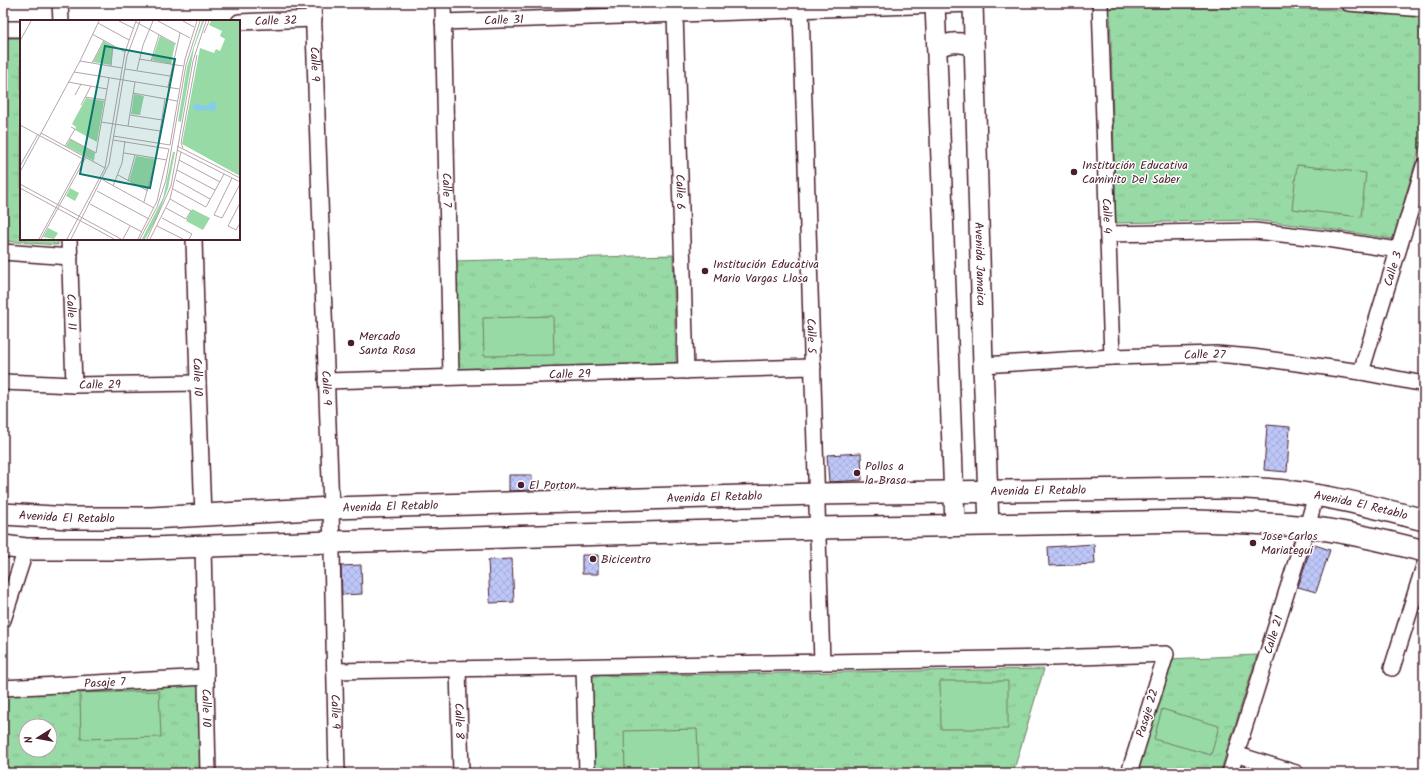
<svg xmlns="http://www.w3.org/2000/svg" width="1427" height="776" viewBox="0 0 1427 776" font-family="Kalam,sans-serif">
<defs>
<pattern id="park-tufts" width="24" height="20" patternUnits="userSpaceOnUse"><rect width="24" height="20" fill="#98daa5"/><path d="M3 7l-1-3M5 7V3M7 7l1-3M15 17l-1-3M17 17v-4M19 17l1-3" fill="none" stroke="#84bb8e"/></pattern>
<pattern id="building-cross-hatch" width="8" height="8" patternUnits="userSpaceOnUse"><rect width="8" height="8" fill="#bdc7f8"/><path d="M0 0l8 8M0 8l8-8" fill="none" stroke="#a4aad5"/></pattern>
</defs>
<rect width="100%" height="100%" fill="#fff"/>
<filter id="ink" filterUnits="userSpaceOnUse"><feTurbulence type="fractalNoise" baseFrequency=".025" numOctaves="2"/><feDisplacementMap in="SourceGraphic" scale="8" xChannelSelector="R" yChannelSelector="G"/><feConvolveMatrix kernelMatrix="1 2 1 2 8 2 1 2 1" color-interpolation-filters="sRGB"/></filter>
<g filter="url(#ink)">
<!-- park -->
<path fill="url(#park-tufts)" stroke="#717c68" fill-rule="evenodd" d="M1110,8H1281L1368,11L1424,17V133L1393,239L1323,228L1252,220L1116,223Z
M3,38H21V239H58V245L3,241Z
M673,255L676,364L457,369L455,261Z
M1257,655L1220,773H1133L1169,659Z
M1044,669L1013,773H595L592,676Z
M199,678L201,773H3V688ZM26,726H50V750H26Z"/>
<!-- pitch -->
<path fill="#98daa5" stroke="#717c68" d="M1297,165L1366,173L1361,217L1292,209Z
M553,316L554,355L484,356L483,318Z
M940,681H1008V729H941Z
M159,691L161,737L81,739L80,693Z
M1162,709L1219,726L1211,755L1154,739Z
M697,729L699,772L625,773L624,731Z"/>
<!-- building -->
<path fill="url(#building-cross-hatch)" stroke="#4a1f2b" d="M1267,425L1290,427L1287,472L1264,470Z
M861,453L862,480L829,482L827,455Z
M509,475H532V490L509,491Z
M1094,544L1095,564L1049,566L1048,547Z
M1312,544L1330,550L1316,592L1298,587Z
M582,555H598V574H582Z
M512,559L514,602L490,603L488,560Z
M361,565L362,594L342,595L341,566Z"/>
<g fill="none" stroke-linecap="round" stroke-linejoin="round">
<defs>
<g id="minor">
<path d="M60,3L61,21"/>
<path id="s1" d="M313,3L331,508L337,773"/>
<path id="s2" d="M443,3L451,377"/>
<path id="s3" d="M1100,3L1112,357"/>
<path d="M1348,3L1424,9"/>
<path id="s4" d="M801,10L822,662"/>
<path id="s5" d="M675,13L686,371"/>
<path id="s6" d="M239,22L314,19"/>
<path id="s7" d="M443,22L973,4"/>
<path d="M3,29H21"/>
<path d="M1108,234L1255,231L1327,239L1398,250"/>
<path id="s8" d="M69,239L74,385"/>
<path id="s9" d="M194,239L198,383L203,515"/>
<path d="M3,252L70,257"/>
<path id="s10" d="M983,365L1112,357L1216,354L1252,357L1361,372L1424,384"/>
<path id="s11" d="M1361,372L1424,166"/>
<path id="s12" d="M326,381L813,367"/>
<path id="s13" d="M3,382L74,385L198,383"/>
<path id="s14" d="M203,546L208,773"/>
<path d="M3,620L26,549"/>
<path d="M584,667L587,773"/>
<path d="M1392,668L1424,566"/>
<path id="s15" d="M458,669L461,773"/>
<path d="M335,671L1051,658L1166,654L1129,773"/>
<path id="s16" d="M3,688L206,677"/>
<path d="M1235,754L1296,773"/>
<path id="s17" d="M1230,773L1307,527L1316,495"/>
</g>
<g id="tertiary">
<path d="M935,3L955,525"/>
<path id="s18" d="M973,3L983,365L989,525"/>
<path d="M937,47C951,42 960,41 974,46"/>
</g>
<g id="secondary">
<path id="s19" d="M3,514L70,518H151L331,508L816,494L1200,488C1220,488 1241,487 1261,489C1317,492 1371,506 1424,520"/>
<path d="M3,546L26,549H121L332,542L818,528L1192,521C1231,522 1269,523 1308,527C1347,532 1386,541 1424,551"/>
</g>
</defs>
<!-- minor casing -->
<use href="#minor" stroke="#4a1f2b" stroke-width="18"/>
<!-- tertiary casing -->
<use href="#tertiary" stroke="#4a1f2b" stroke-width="22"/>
<!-- secondary casing -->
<use href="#secondary" stroke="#4a1f2b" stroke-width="24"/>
<!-- minor -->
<use href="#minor" stroke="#fff" stroke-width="15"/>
<!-- tertiary -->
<use href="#tertiary" stroke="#fff" stroke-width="19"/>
<!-- secondary -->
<use href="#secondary" stroke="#fff" stroke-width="21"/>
</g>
</g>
<!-- markers -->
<g fill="#4a1f2b" stroke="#fff" stroke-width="1.5">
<circle cx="1074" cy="172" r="4"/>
<circle cx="705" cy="271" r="4"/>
<circle cx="351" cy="343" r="4"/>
<circle cx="857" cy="473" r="4"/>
<circle cx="521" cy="485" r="4"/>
<circle cx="1253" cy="543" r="4"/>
<circle cx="593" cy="559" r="4"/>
</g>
<g text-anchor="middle" stroke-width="3" stroke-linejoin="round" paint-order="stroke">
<!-- street labels -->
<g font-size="12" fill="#4a1f2b" stroke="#fff">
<text dy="4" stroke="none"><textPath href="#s7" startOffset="61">Calle 31</textPath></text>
<text dy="4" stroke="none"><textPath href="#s6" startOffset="37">Calle 32</textPath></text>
<text dy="4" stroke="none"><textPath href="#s1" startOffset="61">Calle 9</textPath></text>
<text dy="4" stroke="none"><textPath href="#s2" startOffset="187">Calle 7</textPath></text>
<text dy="4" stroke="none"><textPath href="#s5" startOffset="179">Calle 6</textPath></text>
<text dy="4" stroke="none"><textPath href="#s3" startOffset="213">Calle 4</textPath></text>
<text dy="4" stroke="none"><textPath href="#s18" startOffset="261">Avenida Jamaica</textPath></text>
<text dy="4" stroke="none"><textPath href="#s11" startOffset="108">Calle 3</textPath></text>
<text dy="4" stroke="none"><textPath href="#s8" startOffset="73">Calle 11</textPath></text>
<text dy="4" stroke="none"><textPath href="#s4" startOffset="326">Calle 5</textPath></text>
<text dy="4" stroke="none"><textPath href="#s10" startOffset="222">Calle 27</textPath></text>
<text dy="4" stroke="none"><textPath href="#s12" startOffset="244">Calle 29</textPath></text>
<text dy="4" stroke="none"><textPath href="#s9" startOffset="138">Calle 10</textPath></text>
<text dy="4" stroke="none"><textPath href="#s13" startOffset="97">Calle 29</textPath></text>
<text dy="4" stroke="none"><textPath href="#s1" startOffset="385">Calle 9</textPath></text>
<text dy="4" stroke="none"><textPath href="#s19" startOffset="1036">Avenida El Retablo</textPath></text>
<text dy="4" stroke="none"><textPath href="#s19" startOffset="712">Avenida El Retablo</textPath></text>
<text dy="4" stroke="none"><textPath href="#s19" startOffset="1360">Avenida El Retablo</textPath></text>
<text dy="4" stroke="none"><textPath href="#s19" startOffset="388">Avenida El Retablo</textPath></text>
<text dy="4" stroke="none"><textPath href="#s19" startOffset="64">Avenida El Retablo</textPath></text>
<text dy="4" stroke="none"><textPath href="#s17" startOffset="145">Calle 21</textPath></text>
<text dy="4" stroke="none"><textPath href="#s16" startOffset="102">Pasaje 7</textPath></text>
<text dy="4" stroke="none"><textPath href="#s14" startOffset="162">Calle 10</textPath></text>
<text dy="4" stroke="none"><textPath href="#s1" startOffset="709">Calle 9</textPath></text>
<text transform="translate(1147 713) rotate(-73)" y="4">Pasaje 22</text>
<text dy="4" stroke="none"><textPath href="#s15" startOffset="52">Calle 8</textPath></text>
</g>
<!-- poi labels -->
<g font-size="12" fill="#4a1f2b" stroke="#fff" text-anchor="start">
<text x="1082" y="169">Institución Educativa<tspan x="1082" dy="14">Caminito Del Saber</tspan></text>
<text x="713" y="268">Institución Educativa<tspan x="713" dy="14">Mario Vargas Llosa</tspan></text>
<text x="359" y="340">Mercado<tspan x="359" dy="14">Santa Rosa</tspan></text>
<text x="865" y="470">Pollos a<tspan x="865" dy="14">la Brasa</tspan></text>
<text x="529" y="489">El Porton</text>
<text x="1261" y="540">Jose Carlos<tspan x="1261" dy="14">Mariategui</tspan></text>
<text x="601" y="563">Bicicentro</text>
</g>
</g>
<!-- overview -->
<g transform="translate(20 20)">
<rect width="220" height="220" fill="#fff"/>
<path d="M182,1H184L174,28L161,102L158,101L167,47ZM153,132H155L148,168L137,198L125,219H122L143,178Z" fill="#98daa5"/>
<path d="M191,1H220V156L162,124L180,28L194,33L196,29L200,31L205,19L200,16L202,11L189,5ZM140,16L155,24L151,44L132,40ZM84,21L93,26L91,45L73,42ZM114,74L124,76L120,95L111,94ZM66,78L84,81L77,122L55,110L56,107L52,104ZM50,119L75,133L74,141L46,126ZM116,136L135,139L128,170L109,161ZM50,168L59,173L55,181L46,176ZM172,189L190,198L183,210L166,201ZM28,208L38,213L34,219L23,217Z" fill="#98daa5"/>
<path d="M209,1H220V12L207,5ZM191,96L200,99L203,105L201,131L194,135L188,134L181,128L183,99ZM195,98L200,104V125L197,131L190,132L184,127L185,105L188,99ZM186,106L199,107L198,127H185Z" fill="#98daa5" fill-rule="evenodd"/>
<path d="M193,81L197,84L194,92L189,90L177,91L173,89L175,83L186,86Z" fill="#85cee6"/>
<path fill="none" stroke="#b7a5aa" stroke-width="1" d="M99,1L113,8M138,1L170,18M163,1L174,7M116,2L156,24M78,3L109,20M184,13L189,1M72,14L105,32M0,21L11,1M119,39L163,46M60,41L102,48M131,41L139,15M72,43L84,20M91,46L93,25M105,49L150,56M117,50L123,25L133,1M54,52L159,69M48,62L87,69M148,67L160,13M113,73L157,81M55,75L61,64M65,77L85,80M61,85L71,66M110,95L142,100M81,102L140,111M0,105L63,139M108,106L115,62M21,113L85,148M93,116L150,125M50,119L76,133L89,58M93,120L149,129M138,124L145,79M150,125L165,39L177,1M45,126L55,109L51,107M157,126L220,158M163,128L161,123L177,35M157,130L220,162M104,133L147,140M159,140L200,162M0,146L18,114M157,150L195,170M0,152L60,41L79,1M98,155L128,171M212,158L194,195L202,198L220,164M83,160L134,188M156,160L190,179M108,161L115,135M0,164L101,219M93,166L102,143L105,121M0,168L94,219M153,169L186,187L204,154M77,171L129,199M124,182L136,138M220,183L208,206L216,210L220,203M70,184L122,212M146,188L166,199L171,191L150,179M142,198L172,214L169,219M137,206L163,219M19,219L64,136M21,219L66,137M47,219L85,148L105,32L116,1M51,219L89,144L107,36L120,1M103,219L110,206M118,219L137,181L149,129M120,219L137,187L146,160L166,45L180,1M127,219L151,166L173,41L186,1M130,219L150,179L161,132"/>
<path fill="#0f766e" fill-opacity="0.15" stroke="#0f766e" stroke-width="2" d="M85,26L155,39L130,168L60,154Z"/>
<rect width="220" height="220" fill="none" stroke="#4a1f2b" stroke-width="2"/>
</g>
<!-- margin -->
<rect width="1427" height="776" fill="none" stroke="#fff" stroke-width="16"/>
<rect x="8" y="8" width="1411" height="760" fill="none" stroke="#4a1f2b" stroke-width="1.5" filter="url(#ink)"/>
<!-- north arrow -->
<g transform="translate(38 738) rotate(259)"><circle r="19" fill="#ffffff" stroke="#b7a5aa"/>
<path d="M0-3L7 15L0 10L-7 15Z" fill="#4a1f2b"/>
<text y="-6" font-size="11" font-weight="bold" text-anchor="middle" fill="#4a1f2b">N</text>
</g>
</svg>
